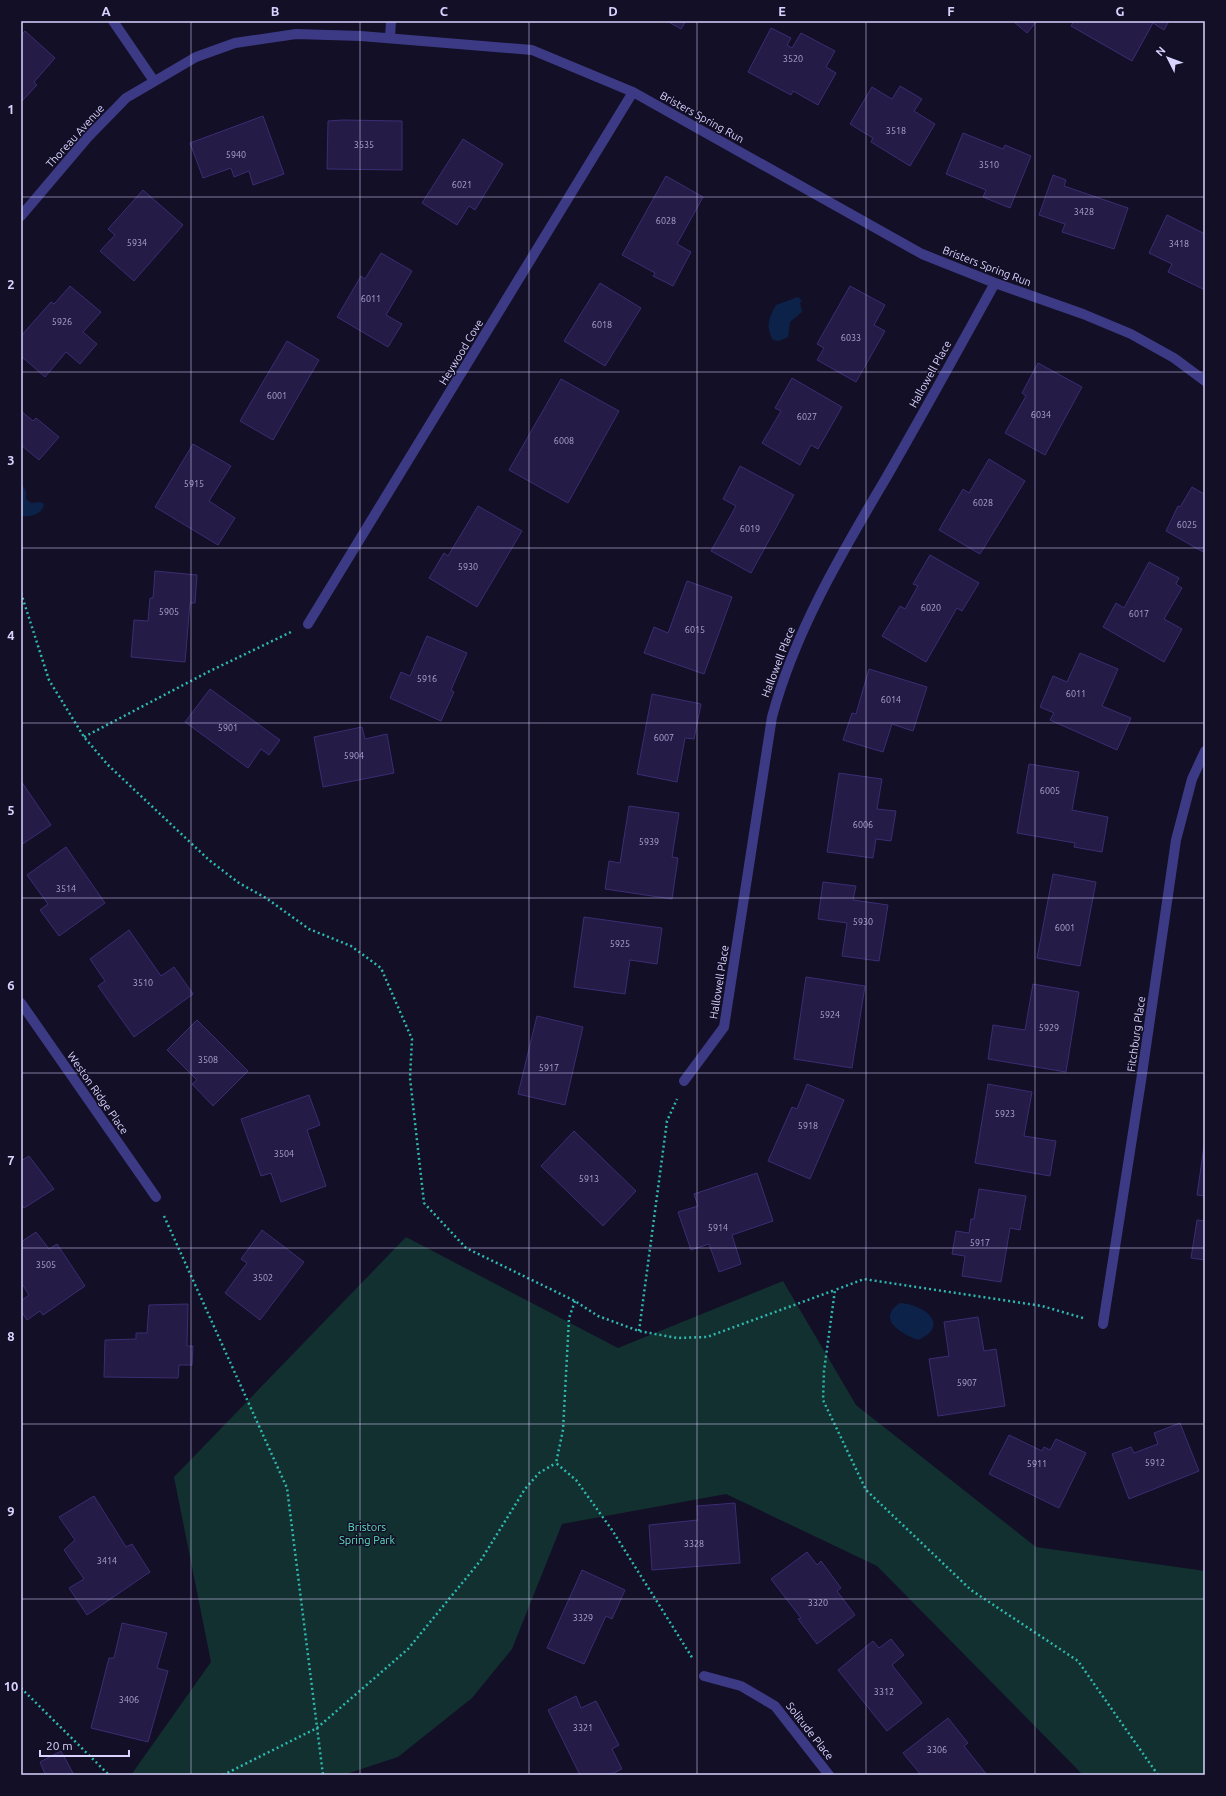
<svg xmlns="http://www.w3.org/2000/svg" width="1226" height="1796" viewBox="0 0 1226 1796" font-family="Ubuntu,sans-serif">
<rect width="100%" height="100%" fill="#130f26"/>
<!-- green -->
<path fill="#12302f" d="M406,1237L618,1348L783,1281L856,1405L1036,1547L1205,1571V1775H1083L877,1566L726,1494L562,1524L512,1649L472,1698L398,1757L343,1775H131L211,1662L174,1477Z"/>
<!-- water -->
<path fill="#0c2248" d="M798,297L802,301L800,303L802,312L790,322L788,337L779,341L773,340C765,327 769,317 776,305Z
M21,483L26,491V499L31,503L40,502L44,504C42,515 31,517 21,516Z
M900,1303C923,1304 952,1325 918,1340C900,1333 876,1319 900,1303Z"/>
<!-- building -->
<path fill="#241b47" stroke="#3b2d73" d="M667,21H686L681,29Z
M1013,21H1037L1027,33Z
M1074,21H1169L1164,30L1153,23L1132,61L1071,26Z
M771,28L791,38L787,45L792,48L801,33L835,51L826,67L836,73L818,105L793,91L791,95L748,72Z
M25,31L55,58L34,82L37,85L21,102V36Z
M900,86L922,99L914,111L935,124L910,166L871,142L873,138L850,124L872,87L892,99Z
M263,116L284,174L253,185L249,171L234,177L231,168L203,178L190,143Z
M343,120L402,121V170L327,169L328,121Z
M963,133L1003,149L1005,145L1031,156L1010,208L983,197L986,190L946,174Z
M463,139L503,164L475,210L469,206L457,225L422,203Z
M1053,175L1066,180L1064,186L1128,208L1114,249L1062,232L1065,224L1039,215Z
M666,176L703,197L677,244L691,252L673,286L653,276L655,273L622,255Z
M143,190L183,225L134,281L100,251L115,235L108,229Z
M1167,215L1205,234V290L1168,272L1172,264L1149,253Z
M381,253L412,271L386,315L402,324L388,347L337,317L361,276L365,279Z
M600,283L641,308L605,366L564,341Z
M70,286L101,312L83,332L97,344L80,364L66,352L45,377L21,356V336L51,302L54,304Z
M850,286L885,305L874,325L885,331L856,382L817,360L824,348L817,344Z
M287,341L319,360L273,440L240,421Z
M1038,363L1082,387L1045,455L1005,433L1026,396L1022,393Z
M792,378L842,407L818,449L811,445L800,465L762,443L781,411L775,408Z
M561,379L619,411L568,503L509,470Z
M21,411L33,421L36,418L59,437L39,460L21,445Z
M193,444L231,466L209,501L235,518L218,545L155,507Z
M989,459L1025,481L980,554L939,530L963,489L969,493Z
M740,466L794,495L751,573L711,551L736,506L723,499Z
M1192,487L1204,494L1205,492V553L1166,531L1178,506L1180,507Z
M478,506L522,531L477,607L429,578L444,553L448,556Z
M930,555L979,583L962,611L957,608L926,662L882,636L900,606L905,609L918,586L913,584Z
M1149,562L1179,578L1176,584L1182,588L1164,619L1182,629L1164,662L1103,627L1116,603L1124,608Z
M155,571L197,575L195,603H190L185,662L131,657L134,620L148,621L150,598H153Z
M687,581L732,597L704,674L644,653L654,627L668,633Z
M427,636L467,653L451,690L454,692L441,721L390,698L401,672L410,676Z
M1080,653L1118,669L1102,706L1131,718L1117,750L1050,720L1054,713L1040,707L1053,676L1067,682Z
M869,669L927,687L913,731L892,724L883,752L843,740L852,713L856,714Z
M210,689L280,740L269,755L261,749L248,768L185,722Z
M652,694L701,704L694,739L685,738L677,782L637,774Z
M362,727L365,739L387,734L394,773L323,787L314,737Z
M1029,764L1079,772L1072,810L1108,817L1102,852L1074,847L1075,843L1017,833Z
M839,773L882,779L877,809L896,811L891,841L876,839L873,858L827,852Z
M21,781L51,825L21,845Z
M629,806L679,813L672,857L678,858L672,899L605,889L609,861L620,863Z
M66,847L105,903L59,936L40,910L48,904L27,875Z
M1053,874L1096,882L1080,966L1037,958Z
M823,882L856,886L853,900L888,905L879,961L842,956L847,923L818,919Z
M584,917L662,928L657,964L630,960L625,994L574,987Z
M129,930L161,976L174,967L193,994L134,1037L98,986L105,981L90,959Z
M806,977L865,986L852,1068L794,1059Z
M1033,984L1079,992L1066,1072L988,1059L993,1025L1025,1030Z
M537,1016L583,1027L565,1105L518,1094Z
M197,1020L248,1071L213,1106L192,1084L197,1080L167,1050Z
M807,1084L844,1100L810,1179L768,1161L792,1107L797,1109Z
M988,1084L1032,1092L1024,1136L1056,1141L1050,1176L975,1163Z
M309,1095L320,1125L307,1130L326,1186L281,1202L271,1173L261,1176L241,1119Z
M574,1131L636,1191L603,1226L541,1166Z
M1205,1139V1196L1197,1195Z
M29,1156L54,1189L24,1208L21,1204V1161Z
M757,1173L773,1221L732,1235L741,1264L719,1272L709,1244L691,1250L678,1212L698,1206L694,1194Z
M979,1189L1026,1196L1020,1230L1010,1228L1001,1282L962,1276L965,1256L952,1254L956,1231L969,1233L971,1219H974Z
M1197,1220L1205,1221V1260L1191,1258Z
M262,1230L304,1262L260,1320L225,1293L247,1263L241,1259Z
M36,1232L49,1249L57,1244L85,1286L43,1315L40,1311L27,1320L21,1311V1301L29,1295L21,1282V1242Z
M188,1304L187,1346H193L192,1365H179L178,1378L104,1377L105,1340L136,1339V1333H147L149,1305Z
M978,1317L984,1351L996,1349L1005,1406L938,1416L929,1359L949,1356L944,1322Z
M1180,1423L1199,1471L1129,1499L1112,1454L1131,1447L1134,1453L1158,1444L1154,1433Z
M1009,1435L1042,1451L1044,1447L1050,1450L1056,1439L1086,1453L1059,1508L989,1474Z
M94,1496L126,1547L132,1544L150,1572L87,1615L69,1588L84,1579L64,1550L75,1540L59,1517Z
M735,1503L740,1563L652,1570L649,1525L698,1520L697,1506Z
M807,1552L817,1565L821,1561L841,1588L837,1591L855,1615L817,1644L798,1619L801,1618L771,1579Z
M582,1570L625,1590L612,1619L606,1616L584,1664L547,1648Z
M122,1623L167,1633L157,1668L168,1671L148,1742L91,1728L109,1658H114Z
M891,1639L904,1655L892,1665L922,1703L887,1731L838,1670L873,1641L879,1648Z
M576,1696L581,1708L596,1701L619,1745L612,1749L622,1769L609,1775H580L548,1710Z
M948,1718L968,1743L964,1746L987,1775H921L903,1753Z
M61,1751L74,1775H44L45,1774L40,1762Z"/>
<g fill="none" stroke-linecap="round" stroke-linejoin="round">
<!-- path -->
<path stroke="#2fb8b0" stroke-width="2.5" stroke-dasharray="2 3" stroke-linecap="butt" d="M21,593L49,680L84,737L108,765L209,860L239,883L266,898L309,929L351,946L381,968L412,1039L410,1078L424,1203L466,1248L575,1301L598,1316L639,1331L677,1338L707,1337L835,1290
M84,737L208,672L291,632
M164,1216L287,1488L323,1775
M575,1301L569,1318L563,1430L556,1463L576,1480L612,1530L693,1659
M1083,1318L1042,1306L864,1279L835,1290L824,1371L823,1400L866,1490L971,1590L1078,1661L1158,1775
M639,1331L667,1121L677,1099
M21,1688L109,1775
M223,1775L317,1728L408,1649L481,1560L525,1489L539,1473L556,1463"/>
<!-- street -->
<path stroke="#3d3a85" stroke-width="10" d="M113,21L154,81
M390,38L391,21
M21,216L88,137L126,98L196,57L235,43L296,34L361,36L532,50L633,92L922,254L995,283L1083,314L1131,334L1174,358L1205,381
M308,624L633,92
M21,1003L156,1197
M684,1081L724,1027L772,717C795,631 841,554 886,478C923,414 959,348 995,283
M1103,1324L1141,1081L1176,840L1192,779L1205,751
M704,1676L741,1686L775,1706L829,1775"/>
</g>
<!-- grid -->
<path fill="none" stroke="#d9d4ff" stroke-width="1" stroke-opacity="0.55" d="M191,21V1775M360,21V1775M529,21V1775M697,21V1775M866,21V1775M1035,21V1775M21,197H1205M21,372H1205M21,548H1205M21,723H1205M21,898H1205M21,1073H1205M21,1248H1205M21,1424H1205M21,1599H1205"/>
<g text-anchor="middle" stroke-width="3" stroke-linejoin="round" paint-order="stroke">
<!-- number labels -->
<g font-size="9" fill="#aca6d1">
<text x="793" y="62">3520</text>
<text x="896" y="134">3518</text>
<text x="364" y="148">3535</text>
<text x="236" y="158">5940</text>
<text x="989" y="168">3510</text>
<text x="462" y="188">6021</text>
<text x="1084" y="215">3428</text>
<text x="666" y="224">6028</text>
<text x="137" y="246">5934</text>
<text x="1179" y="247">3418</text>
<text x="371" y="302">6011</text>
<text x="62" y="325">5926</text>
<text x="602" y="328">6018</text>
<text x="851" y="341">6033</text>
<text x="277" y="399">6001</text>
<text x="1041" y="418">6034</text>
<text x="807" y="420">6027</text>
<text x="564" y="444">6008</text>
<text x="194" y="487">5915</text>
<text x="983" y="506">6028</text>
<text x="1187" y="528">6025</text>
<text x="750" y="532">6019</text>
<text x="468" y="570">5930</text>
<text x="931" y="611">6020</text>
<text x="169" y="615">5905</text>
<text x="1139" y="617">6017</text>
<text x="695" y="633">6015</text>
<text x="427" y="682">5916</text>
<text x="1076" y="697">6011</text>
<text x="891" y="703">6014</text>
<text x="228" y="731">5901</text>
<text x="664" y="741">6007</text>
<text x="354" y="759">5904</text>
<text x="1050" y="794">6005</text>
<text x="863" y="828">6006</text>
<text x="649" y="845">5939</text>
<text x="66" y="892">3514</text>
<text x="863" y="925">5930</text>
<text x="1065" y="931">6001</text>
<text x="620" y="947">5925</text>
<text x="143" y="986">3510</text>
<text x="830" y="1018">5924</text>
<text x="1049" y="1031">5929</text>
<text x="208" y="1063">3508</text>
<text x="549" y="1071">5917</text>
<text x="1005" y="1117">5923</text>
<text x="808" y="1129">5918</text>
<text x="284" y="1157">3504</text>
<text x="589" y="1182">5913</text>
<text x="718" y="1231">5914</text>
<text x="980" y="1246">5917</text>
<text x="46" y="1268">3505</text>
<text x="263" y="1281">3502</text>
<text x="967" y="1386">5907</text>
<text x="1155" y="1466">5912</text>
<text x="1037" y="1467">5911</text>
<text x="694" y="1547">3328</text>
<text x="107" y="1564">3414</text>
<text x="818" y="1606">3320</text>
<text x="583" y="1621">3329</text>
<text x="884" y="1695">3312</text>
<text x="129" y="1703">3406</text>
<text x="583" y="1731">3321</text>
<text x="937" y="1753">3306</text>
</g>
<!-- street labels -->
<g font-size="11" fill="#d9d4ff" stroke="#130f26">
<text transform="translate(702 117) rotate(29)" y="4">Bristers Spring Run</text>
<text transform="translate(75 136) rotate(-48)" y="4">Thoreau Avenue</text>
<text transform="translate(987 266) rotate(21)" y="4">Bristers Spring Run</text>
<text transform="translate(461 352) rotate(-59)" y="4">Heywood Cove</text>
<text transform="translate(930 374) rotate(-61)" y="4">Hallowell Place</text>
<text transform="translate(778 662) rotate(-69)" y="4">Hallowell Place</text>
<text transform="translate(719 982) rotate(-81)" y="4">Hallowell Place</text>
<text transform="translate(1136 1034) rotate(-82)" y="4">Fitchburg Place</text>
<text transform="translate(98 1093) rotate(55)" y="4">Weston Ridge Place</text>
<text transform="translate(810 1731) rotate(52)" y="4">Solitude Place</text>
</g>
<!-- park labels -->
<g font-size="11" fill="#5fe0c0" stroke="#130f26">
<text x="367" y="1531">Bristors<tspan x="367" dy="13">Spring Park</tspan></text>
</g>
</g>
<!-- border -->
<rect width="1226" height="1796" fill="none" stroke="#130f26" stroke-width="44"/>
<!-- north arrow -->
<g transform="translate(1168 58) rotate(312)" stroke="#130f26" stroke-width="3" paint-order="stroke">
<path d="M0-3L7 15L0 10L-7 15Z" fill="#d9d4ff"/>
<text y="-6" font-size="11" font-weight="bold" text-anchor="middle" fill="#d9d4ff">N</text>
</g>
<!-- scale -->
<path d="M40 1750v6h89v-6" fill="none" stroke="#d9d4ff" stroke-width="2"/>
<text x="46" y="1750" font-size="12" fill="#d9d4ff" stroke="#130f26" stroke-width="3" paint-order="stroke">20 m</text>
<rect x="22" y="22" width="1182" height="1752" fill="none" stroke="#d9d4ff" stroke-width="1.5"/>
<g font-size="13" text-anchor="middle" font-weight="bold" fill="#d9d4ff">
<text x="106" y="16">A</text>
<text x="275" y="16">B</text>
<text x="444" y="16">C</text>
<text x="613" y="16">D</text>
<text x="782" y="16">E</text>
<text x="951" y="16">F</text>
<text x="1120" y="16">G</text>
<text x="11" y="114">1</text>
<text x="11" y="289">2</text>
<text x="11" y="465">3</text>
<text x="11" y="640">4</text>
<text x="11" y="815">5</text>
<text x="11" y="990">6</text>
<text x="11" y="1165">7</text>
<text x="11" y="1341">8</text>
<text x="11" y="1516">9</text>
<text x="11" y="1691">10</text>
</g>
</svg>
